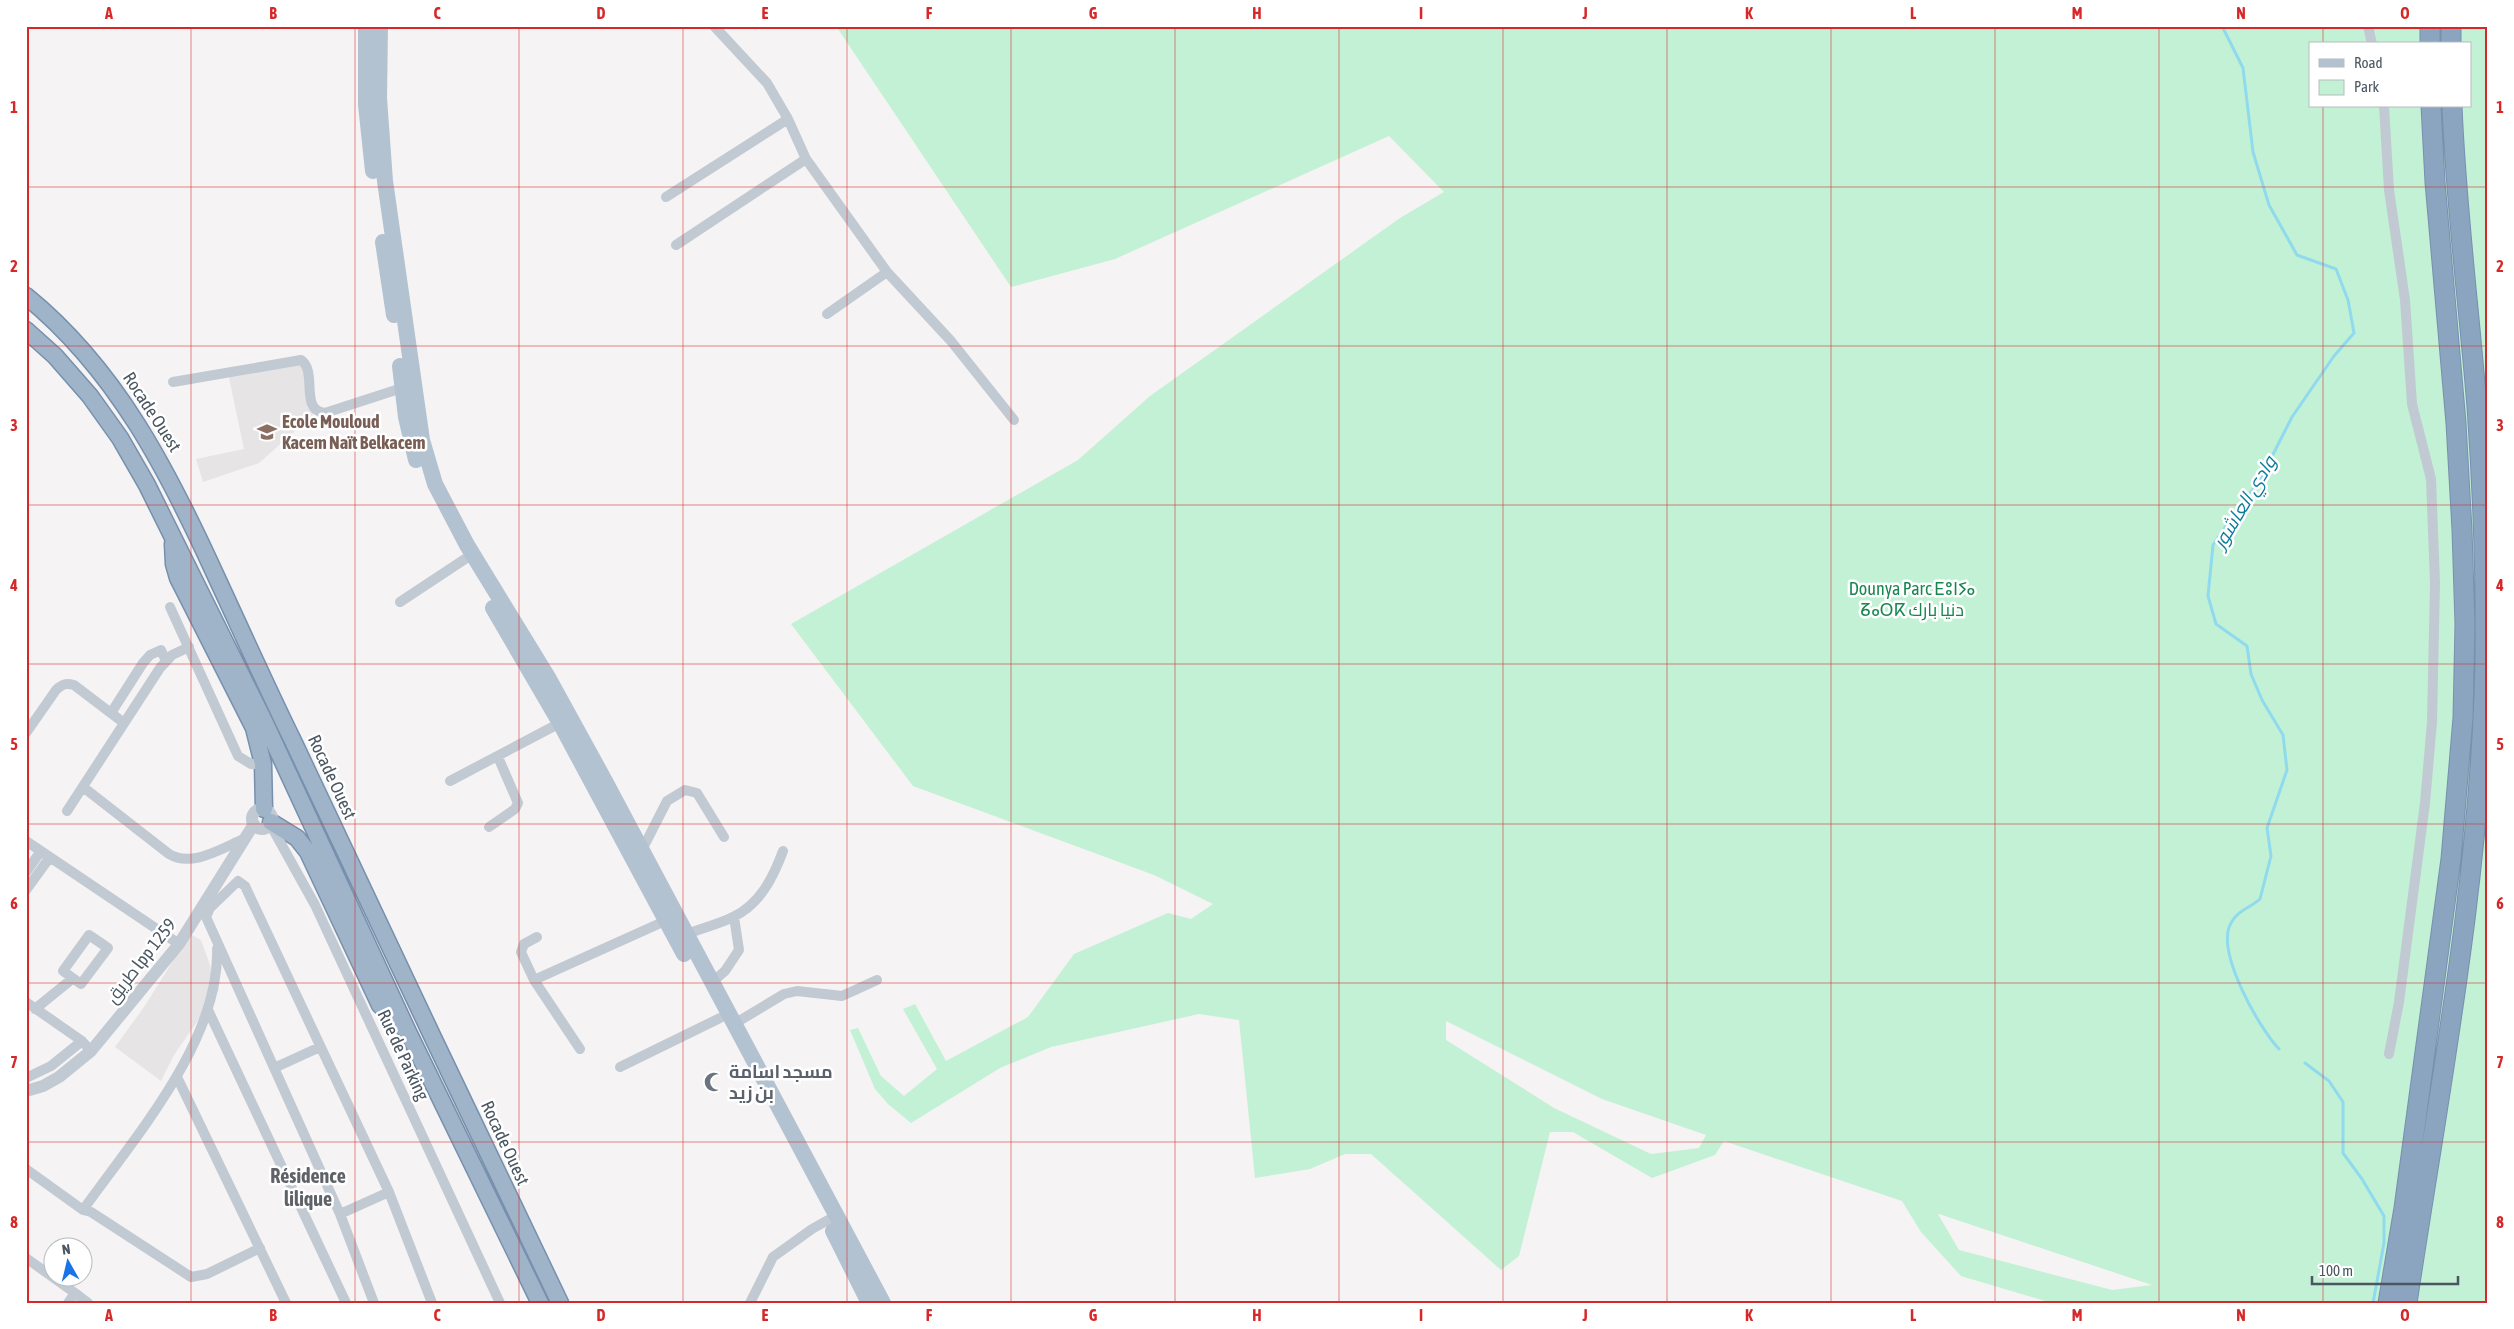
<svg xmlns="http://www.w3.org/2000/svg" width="2514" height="1329" viewBox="0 0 2514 1329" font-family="'Asap Condensed',Cairo,'Noto Sans Tifinagh',sans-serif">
<rect width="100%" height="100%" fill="#f5f3f3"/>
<!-- education -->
<path fill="#e6e4e5" d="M304,361L313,415L259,463L203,482L196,459L244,449L228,373Z
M190,934L201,940L219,990L174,1055L161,1081L115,1047L144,1007Z"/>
<!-- green -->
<path fill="#c3f1d5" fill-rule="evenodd" d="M836,26H2488V1303H2052L1961,1276L1921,1232L1902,1201L1724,1141L1715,1155L1652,1178L1573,1132H1550L1519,1256L1501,1270L1371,1154H1345L1310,1169L1255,1178L1239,1020L1199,1014L1051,1047L1000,1068L911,1123L888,1104L875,1089L850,1030L858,1028L881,1076L904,1096L937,1069L903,1009L915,1004L946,1061L1028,1017L1074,954L1168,913L1191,919L1213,904L1154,875L913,786L791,624L1078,460L1150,396L1400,218L1444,192L1389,136L1115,259L1011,287ZM2310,44H2470V106H2310ZM1446,1021L1602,1099L1706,1135L1699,1148L1651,1154L1554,1108L1446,1040ZM1938,1214H1939L2152,1285L2112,1290L1959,1250Z"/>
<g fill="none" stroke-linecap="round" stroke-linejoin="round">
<!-- stream -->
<path stroke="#90daee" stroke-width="3" d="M2222,26L2243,68L2253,152L2269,205L2297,255L2336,269L2348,300L2354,333L2334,356L2292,417L2259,482L2236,511L2213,545L2208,596L2216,624L2247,646L2251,674L2262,700L2283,735L2287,770L2267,828L2271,856L2260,899C2250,908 2238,910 2231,923C2215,951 2259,1028 2279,1049
M2305,1063L2329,1081L2343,1102V1153L2362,1179L2384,1216V1243L2373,1303"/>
<defs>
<path id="trunk" d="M26,296C116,369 168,471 215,574C241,630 266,686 293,741C381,929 470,1116 560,1303
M26,330L55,356L90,396L120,438L147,485L265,723L408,1032L540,1303
M173,544L174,564L178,578L254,728L263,764L264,809
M271,822L297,838L308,852L380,1005L405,1029"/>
<path id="motorway" d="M2430,44V26
M2451,44V26
M2388,1303L2404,1208L2451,859L2463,718L2465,624L2462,530L2456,423L2435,182L2431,106
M2407,1303C2439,1090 2481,877 2485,661C2486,576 2483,492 2477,407C2469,307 2456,207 2452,106"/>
</defs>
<!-- trunk casing -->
<use href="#trunk" stroke="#7690ad" stroke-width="19"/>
<!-- motorway casing -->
<use href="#motorway" stroke="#7690ad" stroke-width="21"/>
<!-- minor -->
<path stroke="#c1cad2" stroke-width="10" d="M714,26L767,83L788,119L806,159L887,272L951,341L1014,420
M2368,26L2372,44
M2384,106L2389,190L2405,300L2412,404L2431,479L2435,583L2432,722L2425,803L2399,1002L2389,1054
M666,197L788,119
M676,245L806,159
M827,314L887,272
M173,382L301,360C318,371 299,411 325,413L402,388
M400,602L465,559
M170,607L238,756L251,764H263
M111,713L143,663L150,655L161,650L166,661
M26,733L56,690C62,684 66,683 74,685L124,723
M450,781L560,723
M83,787L169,854C192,868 222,848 244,839
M67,811L160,668L172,655L189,647
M270,824L315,905L500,1303
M489,827L515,809L518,803L498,757
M26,841L179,944
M642,850L667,801L685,790L697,793L724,837
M26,872L41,851
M26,890L50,857
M89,935L108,948L81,984L63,971Z
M685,935C701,928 717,925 733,917C760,904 773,878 783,851
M537,937L524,944L521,952L534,980L580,1049
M534,980L665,921
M711,983L725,971L739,950L734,917
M26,1002L82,1041L91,1051
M35,1009L72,979
M208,1010L346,1303
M734,1024L784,994L797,991L842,996L877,980
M620,1067L720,1018
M274,1068L320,1047
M177,1077L286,1303
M26,1078L51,1066L82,1041
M26,1169L83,1210L91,1212L191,1277L207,1274L260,1248
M83,1210C134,1138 220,1041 217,949
M340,1214L389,1192
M26,1258L75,1293L68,1303
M75,1293L88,1303
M374,1303L340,1214L206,917L210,908L238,881L245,886L389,1192L432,1303
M750,1303L773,1257L812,1229L828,1220"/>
<!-- tertiary -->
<path stroke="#c1cad2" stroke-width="12" d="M252 819a10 10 0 1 1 20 0a10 10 0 1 1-20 0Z
M26,1091L43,1086L59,1077L91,1051L179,944L254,824"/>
<!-- primary -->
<path stroke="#b3c2d1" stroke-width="16" d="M366,26V105L373,171
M380,26L379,98L385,181L422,440L435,484L467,545L549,679L605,781L883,1303
M383,242L394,315
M400,366L406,417L416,460
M493,608L560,723L684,954
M833,1231L869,1303"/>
<!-- trunk -->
<use href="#trunk" stroke="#9fb4c9" stroke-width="16"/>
<!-- motorway -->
<use href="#motorway" stroke="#8ba5c1" stroke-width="19"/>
</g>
<!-- grid -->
<path fill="none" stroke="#d62828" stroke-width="1" stroke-opacity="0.55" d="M191,26V1303M355,26V1303M519,26V1303M683,26V1303M847,26V1303M1011,26V1303M1175,26V1303M1339,26V1303M1503,26V1303M1667,26V1303M1831,26V1303M1995,26V1303M2159,26V1303M2323,26V44M2323,106V1303M26,187H2488M26,346H2488M26,505H2488M26,664H2488M26,824H2488M26,983H2488M26,1142H2488"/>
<!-- icons -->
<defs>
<symbol id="school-bare" viewBox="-9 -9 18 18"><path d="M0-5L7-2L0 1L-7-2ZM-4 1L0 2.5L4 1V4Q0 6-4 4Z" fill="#8d6e63" stroke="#fff" stroke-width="2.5" paint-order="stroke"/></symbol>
<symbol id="mosque-bare" viewBox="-9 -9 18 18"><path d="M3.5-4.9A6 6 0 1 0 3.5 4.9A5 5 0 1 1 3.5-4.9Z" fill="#6b7280" stroke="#fff" stroke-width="2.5" paint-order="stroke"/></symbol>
</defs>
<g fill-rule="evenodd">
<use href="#school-bare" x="253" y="418" width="28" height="28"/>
<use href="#mosque-bare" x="700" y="1068" width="28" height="28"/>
</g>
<g text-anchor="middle" stroke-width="5" stroke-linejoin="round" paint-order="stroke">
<!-- street labels -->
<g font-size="18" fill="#4a5661" stroke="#fff">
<text transform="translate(152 412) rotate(57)" y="6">Rocade Ouest</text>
<text transform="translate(332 777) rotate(65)" y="6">Rocade Ouest</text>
<text transform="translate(141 961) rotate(-52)" y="6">طريق lpp 1259</text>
<text transform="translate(403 1055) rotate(65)" y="6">Rue de Parking</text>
<text transform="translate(505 1143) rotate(65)" y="6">Rocade Ouest</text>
</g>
<!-- education labels -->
<g font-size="18" font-weight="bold" fill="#785e54" stroke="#fff" text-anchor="start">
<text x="282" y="428">Ecole Mouloud<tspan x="282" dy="21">Kacem Naït Belkacem</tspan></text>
</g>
<!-- park labels -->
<g font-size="18" fill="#17864f" stroke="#fff">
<text x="1912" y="595">Dounya Parc ⴹⵓⵏⵢⴰ<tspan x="1912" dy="21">ⵒⴰⵔⴽ دنيا بارك</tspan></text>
</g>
<!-- worship labels -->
<g font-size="18" font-weight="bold" fill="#5b616d" stroke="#fff" text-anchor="start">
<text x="729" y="1078">مسجد اسامة<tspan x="729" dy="21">بن زيد</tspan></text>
</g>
<!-- water labels -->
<g font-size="19" font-style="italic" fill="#0c7c9b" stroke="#fff">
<text transform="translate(2244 502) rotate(-59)" y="7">وادي العاشور</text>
</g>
<!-- quarter labels -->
<g font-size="20" font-weight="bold" fill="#5f6368" stroke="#fff">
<text x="308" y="1183">Résidence<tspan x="308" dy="23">lilique</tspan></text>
</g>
</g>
<!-- border -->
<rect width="2514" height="1329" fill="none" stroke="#ffffff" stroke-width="55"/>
<!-- legend -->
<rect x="2309" y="42" width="162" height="65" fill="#ffffff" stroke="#b7bbc0"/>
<rect x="2319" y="59" width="25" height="8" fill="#b3c2d1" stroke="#b7bbc0"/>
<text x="2354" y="68" font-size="15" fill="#4a5661">Road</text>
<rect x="2319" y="80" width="25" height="15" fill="#c3f1d5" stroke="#b7bbc0"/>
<text x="2354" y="92" font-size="15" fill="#4a5661">Park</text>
<!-- north arrow -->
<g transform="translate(68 1262) rotate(352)"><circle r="24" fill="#ffffff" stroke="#b7bbc0"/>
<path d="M0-4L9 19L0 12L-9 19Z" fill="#1a73e8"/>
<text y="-8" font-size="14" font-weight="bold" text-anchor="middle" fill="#4a5661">N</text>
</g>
<!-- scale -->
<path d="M2312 1276v8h146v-8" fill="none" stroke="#4a5661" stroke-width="2.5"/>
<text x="2319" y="1276" font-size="15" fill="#4a5661" stroke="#ffffff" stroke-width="4" paint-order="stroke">100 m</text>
<rect x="28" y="28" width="2458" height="1274" fill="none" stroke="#d62828" stroke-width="2"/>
<g font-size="16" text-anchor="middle" font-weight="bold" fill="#d62828">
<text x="109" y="19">A</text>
<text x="273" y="19">B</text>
<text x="437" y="19">C</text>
<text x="601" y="19">D</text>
<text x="765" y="19">E</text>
<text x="929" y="19">F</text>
<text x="1093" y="19">G</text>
<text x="1257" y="19">H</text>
<text x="1421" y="19">I</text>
<text x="1585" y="19">J</text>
<text x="1749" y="19">K</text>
<text x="1913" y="19">L</text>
<text x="2077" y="19">M</text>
<text x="2241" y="19">N</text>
<text x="2405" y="19">O</text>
<text x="14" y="113">1</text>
<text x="2500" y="113">1</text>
<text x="14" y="272">2</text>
<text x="2500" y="272">2</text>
<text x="14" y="431">3</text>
<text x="2500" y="431">3</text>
<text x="14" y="591">4</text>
<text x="2500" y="591">4</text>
<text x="14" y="750">5</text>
<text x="2500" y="750">5</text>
<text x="14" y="909">6</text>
<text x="2500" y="909">6</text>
<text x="14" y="1068">7</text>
<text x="2500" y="1068">7</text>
<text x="14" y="1228">8</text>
<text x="2500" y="1228">8</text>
<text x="109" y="1321">A</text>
<text x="273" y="1321">B</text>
<text x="437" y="1321">C</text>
<text x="601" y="1321">D</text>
<text x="765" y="1321">E</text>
<text x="929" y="1321">F</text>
<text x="1093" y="1321">G</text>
<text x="1257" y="1321">H</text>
<text x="1421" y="1321">I</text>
<text x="1585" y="1321">J</text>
<text x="1749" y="1321">K</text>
<text x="1913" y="1321">L</text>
<text x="2077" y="1321">M</text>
<text x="2241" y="1321">N</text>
<text x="2405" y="1321">O</text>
</g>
</svg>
